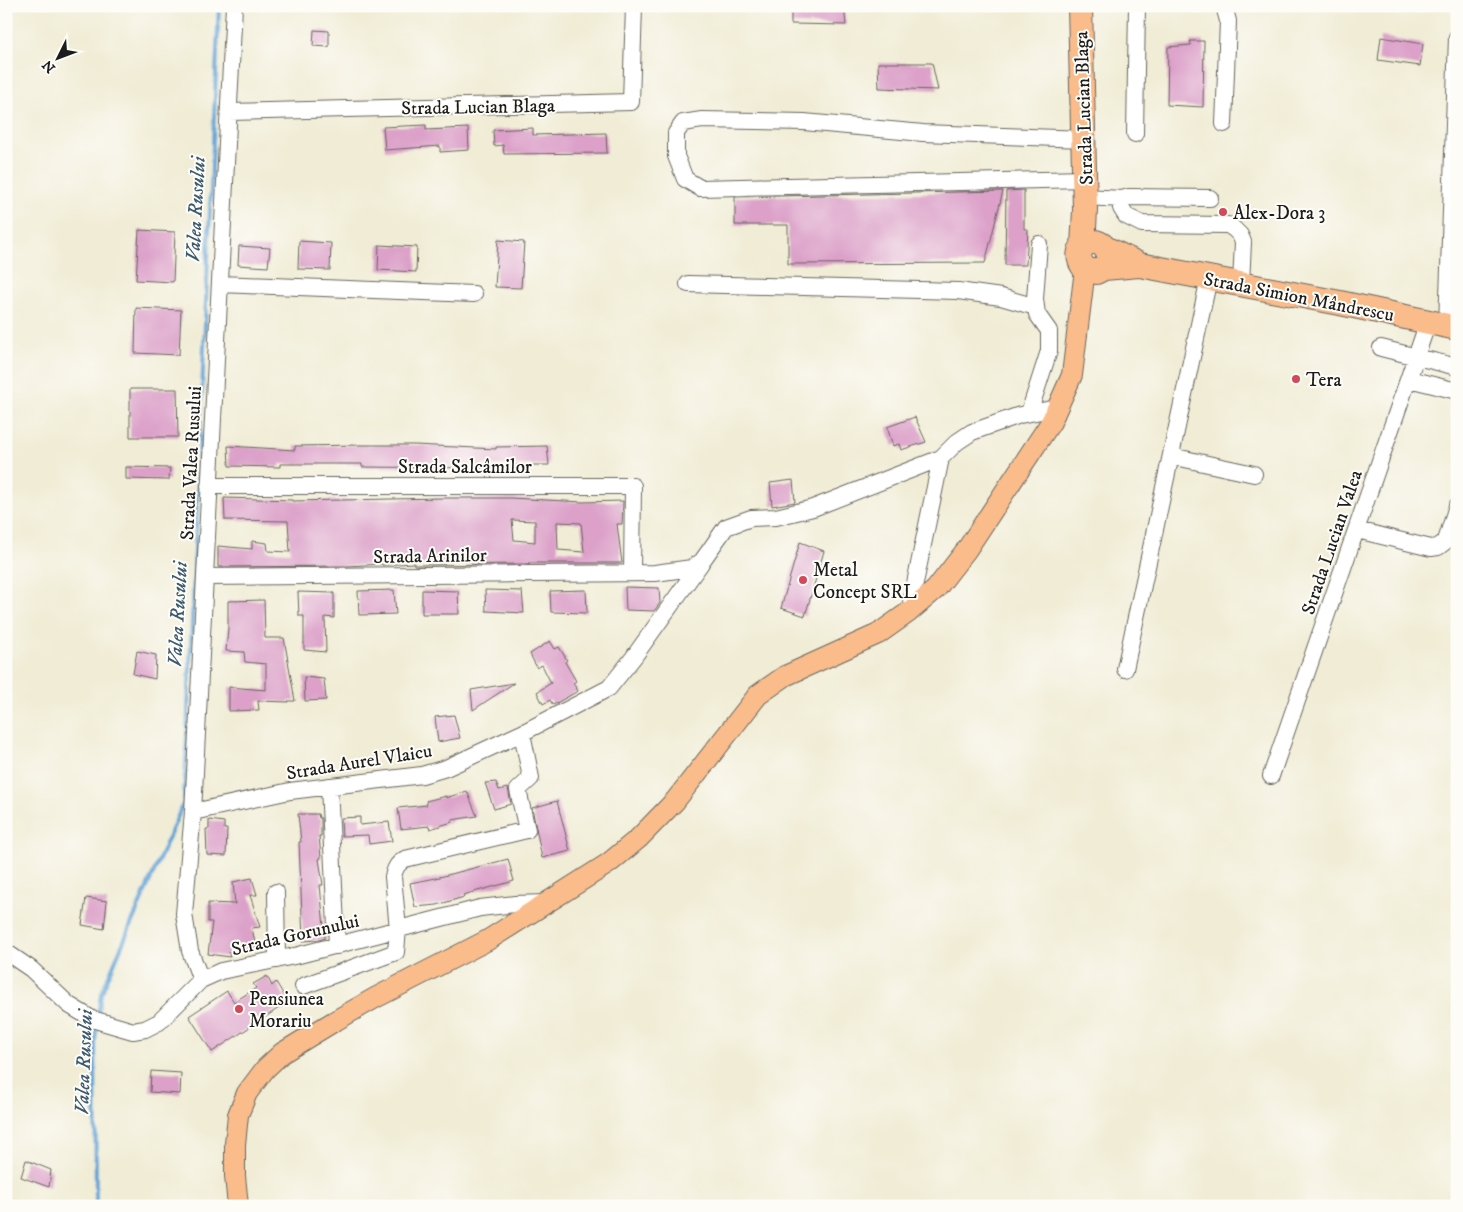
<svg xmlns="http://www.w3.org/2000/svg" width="1463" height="1212" viewBox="0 0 1463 1212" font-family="'IM FELL DW Pica',serif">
<rect width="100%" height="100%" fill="#fdfcf7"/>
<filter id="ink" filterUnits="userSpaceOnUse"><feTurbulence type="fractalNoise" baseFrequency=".02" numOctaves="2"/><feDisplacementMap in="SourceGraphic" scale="10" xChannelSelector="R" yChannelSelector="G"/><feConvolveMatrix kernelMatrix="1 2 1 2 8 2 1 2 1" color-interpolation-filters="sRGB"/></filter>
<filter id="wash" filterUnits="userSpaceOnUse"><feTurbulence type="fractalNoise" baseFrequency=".0096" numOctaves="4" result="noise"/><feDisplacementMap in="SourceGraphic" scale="20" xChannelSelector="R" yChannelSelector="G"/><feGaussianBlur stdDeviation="1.12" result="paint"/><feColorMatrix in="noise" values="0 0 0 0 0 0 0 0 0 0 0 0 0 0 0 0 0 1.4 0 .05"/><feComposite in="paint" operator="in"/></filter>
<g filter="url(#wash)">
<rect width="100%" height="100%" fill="#f0ecd5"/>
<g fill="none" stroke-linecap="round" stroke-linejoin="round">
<!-- stream -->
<path stroke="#60a3d5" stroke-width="4" d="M98,1016L101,994L184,802L219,6
M96,1206L95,1041L97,1026"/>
</g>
<g id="blocks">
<!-- building -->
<path fill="#dca0c9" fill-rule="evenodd" d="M791,6H844L846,25L791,24Z
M314,30L329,31V47L313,46Z
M1381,37L1423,44L1420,66L1378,60Z
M1190,41H1204L1203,107L1167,105L1168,47L1191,45Z
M878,63H932L938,90L879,88Z
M426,125V130L468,128L469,150L440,152V146L385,150L383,127Z
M533,128V135L606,133L607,153L504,154L503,145L494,146L493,130Z
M1024,190V229H1028L1026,265H1005L1006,191Z
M1003,191L985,263L788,264V225H735V197Z
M139,230L175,232L173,282L136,280Z
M498,240L524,242L521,288L495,287Z
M299,241L331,243L330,270L298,269Z
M379,245L417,247L416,272L378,270Z
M239,246L270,248L268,267L238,265Z
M136,308L181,310L179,355L135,353Z
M130,389H177L178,437H130Z
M915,417L926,442L901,450L899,444L893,446L887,427Z
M361,445H415L496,449V447L547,446L549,465H482L483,468L362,467V464H280V467L229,466L228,446L295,450V446Z
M126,467L170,468L169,480L126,479Z
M793,480L795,502L772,506L770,483Z
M224,498L292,500V501L441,498H510L583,502L623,501L622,524H617L622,563H528L529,564L414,565V563L382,565V564L347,566L218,567V546L252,549V541L267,543L268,551L290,552L288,521L225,520ZM512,520L535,521V542L514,540ZM557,522L581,523L584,552L558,550Z
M800,542L824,551L805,616L781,608Z
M625,587L659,588L660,603L654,611L626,610Z
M394,590L396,614L359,615L358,591Z
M422,590L458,591L459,614H422Z
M485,590L522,591L524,613L486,611Z
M586,590L587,613L551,612L550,591Z
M298,592L334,593V618L325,617L326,652L304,650V616H299Z
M264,600L265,638H284L295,701H288L289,702L258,701L259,710L229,711V687L266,690V664L245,662L244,652L226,651L228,628V601Z
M550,641L555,649L559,647L567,660L565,662L576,681L573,683L578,691L553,705L550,700L543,704L537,692L551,683L542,665L537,668L530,654Z
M137,651L156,655L155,679L133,674Z
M304,677L324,679L326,700L305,701Z
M514,683L473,710L471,690Z
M454,715L460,738L438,742L435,717Z
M496,782L499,790L508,788L511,804L494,809L485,783Z
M467,791L477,816L452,820V822L430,829L429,826L401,829L398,808L427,805L426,801L446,796V798Z
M557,801L570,851L542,858L532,808Z
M298,814H318L319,818H321V836H319L321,858L319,859L323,885H320L325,938L319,940L303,941L299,842H301Z
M360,817V825L389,822L392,841L369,844L368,835L342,836L341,818Z
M209,820L224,822V829H227L226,856L207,855L206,829H209Z
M508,859L514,881L463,895L464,897L437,905L415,907L410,883L436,878Z
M252,878L257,895H250L260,927L252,928L256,948L229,952L230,957L208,954L212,922H208V903L235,904L233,882Z
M86,898L107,901L104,929L82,925Z
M267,976L272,986L276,982L288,1002L212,1052L189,1016L227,991L234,1002L256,988L253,984Z
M151,1071L181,1073L180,1094L150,1092Z
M26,1160L51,1170L49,1187L21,1177Z"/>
</g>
</g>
<g filter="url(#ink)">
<use href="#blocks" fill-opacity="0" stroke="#66655d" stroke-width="1"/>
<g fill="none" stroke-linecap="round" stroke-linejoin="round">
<defs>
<path id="minor" d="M229,112L631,102L634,6
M1224,124L1228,21L1224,6
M1135,134L1137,6
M1084,139L923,133L804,122L702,120L683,123L676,133V156L685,179L700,188L1085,179
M1085,197L1122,199L1121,208L1126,216L1142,224L1228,225L1234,229L1240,235L1243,242L1241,284
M1122,199L1129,197L1210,198
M220,284L474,294
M688,284L958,291L1001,297L1036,307
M1447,326L1457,37
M1381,348L1457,367
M1409,379L1457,391
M1029,413L1049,351V331L1037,314L1035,299L1039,244
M1171,456L1254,474
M209,486H633L632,573
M1357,530L1431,548L1438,547L1446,541L1457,506
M205,577L655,573L692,568L702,561L726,527L751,518L776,517L813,508L941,458L957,442L972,432L1020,415L1057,408
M909,612L941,458
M1125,669L1209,278
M522,733L609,688L633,658L701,563
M1271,776L1428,322
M329,786L337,946
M193,812L290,791L422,775L446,768L522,733L531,778L518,790L527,830L405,859C397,864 395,868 393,877L398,929L396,952L303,986
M276,892L277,960
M6,952L31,969L69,1005L92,1019L133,1031L145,1029L159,1022L201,980L221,971L299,955L480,908L515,904L546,903
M201,980L190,951L184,914L193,812L234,6"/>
<path id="major" d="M238,1206L235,1176V1144L238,1115L247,1093L265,1069L282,1053L333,1022L375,998L488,940L609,863L639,838L675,801L758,695L785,676L878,634L909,612L936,589L967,549L1051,422L1072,375L1085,269"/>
<path id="highway" d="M1080,6L1085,210L1083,246
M1107,249L1140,265L1340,303L1457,328
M1104,268L1107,264L1109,255C1100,229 1066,246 1085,269L1096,272L1104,268L1139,265"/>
</defs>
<!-- minor casing -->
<use href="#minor" stroke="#66655d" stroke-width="18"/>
<!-- major casing -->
<use href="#major" stroke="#66655d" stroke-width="22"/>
<!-- highway casing -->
<use href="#highway" stroke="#66655d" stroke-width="26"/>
<!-- minor -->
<use href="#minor" stroke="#fff" stroke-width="16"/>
<!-- major -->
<use href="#major" stroke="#fabc8b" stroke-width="20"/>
<!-- highway -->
<use href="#highway" stroke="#fabc8b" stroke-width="24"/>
</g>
</g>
<!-- markers -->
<g fill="#d1495b" stroke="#fdfcf7" stroke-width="2">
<circle cx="1223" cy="212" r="5"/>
<circle cx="1296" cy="379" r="5"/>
<circle cx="803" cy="580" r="5"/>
<circle cx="239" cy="1009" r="5"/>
</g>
<g text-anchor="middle" stroke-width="4" stroke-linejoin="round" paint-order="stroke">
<!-- street labels -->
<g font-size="19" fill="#1c1c1c" stroke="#fdfcf7">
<text transform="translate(478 106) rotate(-1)" y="7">Strada Lucian Blaga</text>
<text transform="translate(1083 108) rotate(-92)" y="7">Strada Lucian Blaga</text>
<text transform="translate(1299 296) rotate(11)" y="7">Strada Simion Mândrescu</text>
<text transform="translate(190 463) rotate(-87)" y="7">Strada Valea Rusului</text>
<text x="465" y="473">Strada Salcâmilor</text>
<text transform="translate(1331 542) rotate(-71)" y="7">Strada Lucian Valea</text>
<text transform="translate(430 555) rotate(-1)" y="7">Strada Arinilor</text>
<text transform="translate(359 761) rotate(-9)" y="7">Strada Aurel Vlaicu</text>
<text transform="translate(295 934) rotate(-13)" y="7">Strada Gorunului</text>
</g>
<!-- poi labels -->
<g font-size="19" fill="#1c1c1c" stroke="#fdfcf7" text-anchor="start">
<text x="1233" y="219">Alex-Dora 3</text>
<text x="1306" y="386">Tera</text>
<text x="813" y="576">Metal<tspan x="813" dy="22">Concept SRL</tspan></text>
<text x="249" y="1005">Pensiunea<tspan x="249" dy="22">Morariu</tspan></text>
</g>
<!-- water labels -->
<g font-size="20" font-style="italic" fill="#3b596f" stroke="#fdfcf7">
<text transform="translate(195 209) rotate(-87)" y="7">Valea Rusului</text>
<text transform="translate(177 614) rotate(-87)" y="7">Valea Rusului</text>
<text transform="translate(83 1062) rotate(-88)" y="7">Valea Rusului</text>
</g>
</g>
<!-- margin -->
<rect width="1463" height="1212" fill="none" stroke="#fdfcf7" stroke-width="25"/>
<!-- north arrow -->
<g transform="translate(58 58) rotate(228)" stroke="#fdfcf7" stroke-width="4" paint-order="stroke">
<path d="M0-4L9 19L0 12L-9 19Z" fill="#1c1c1c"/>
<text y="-8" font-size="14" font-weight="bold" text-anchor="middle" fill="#1c1c1c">N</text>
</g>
</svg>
